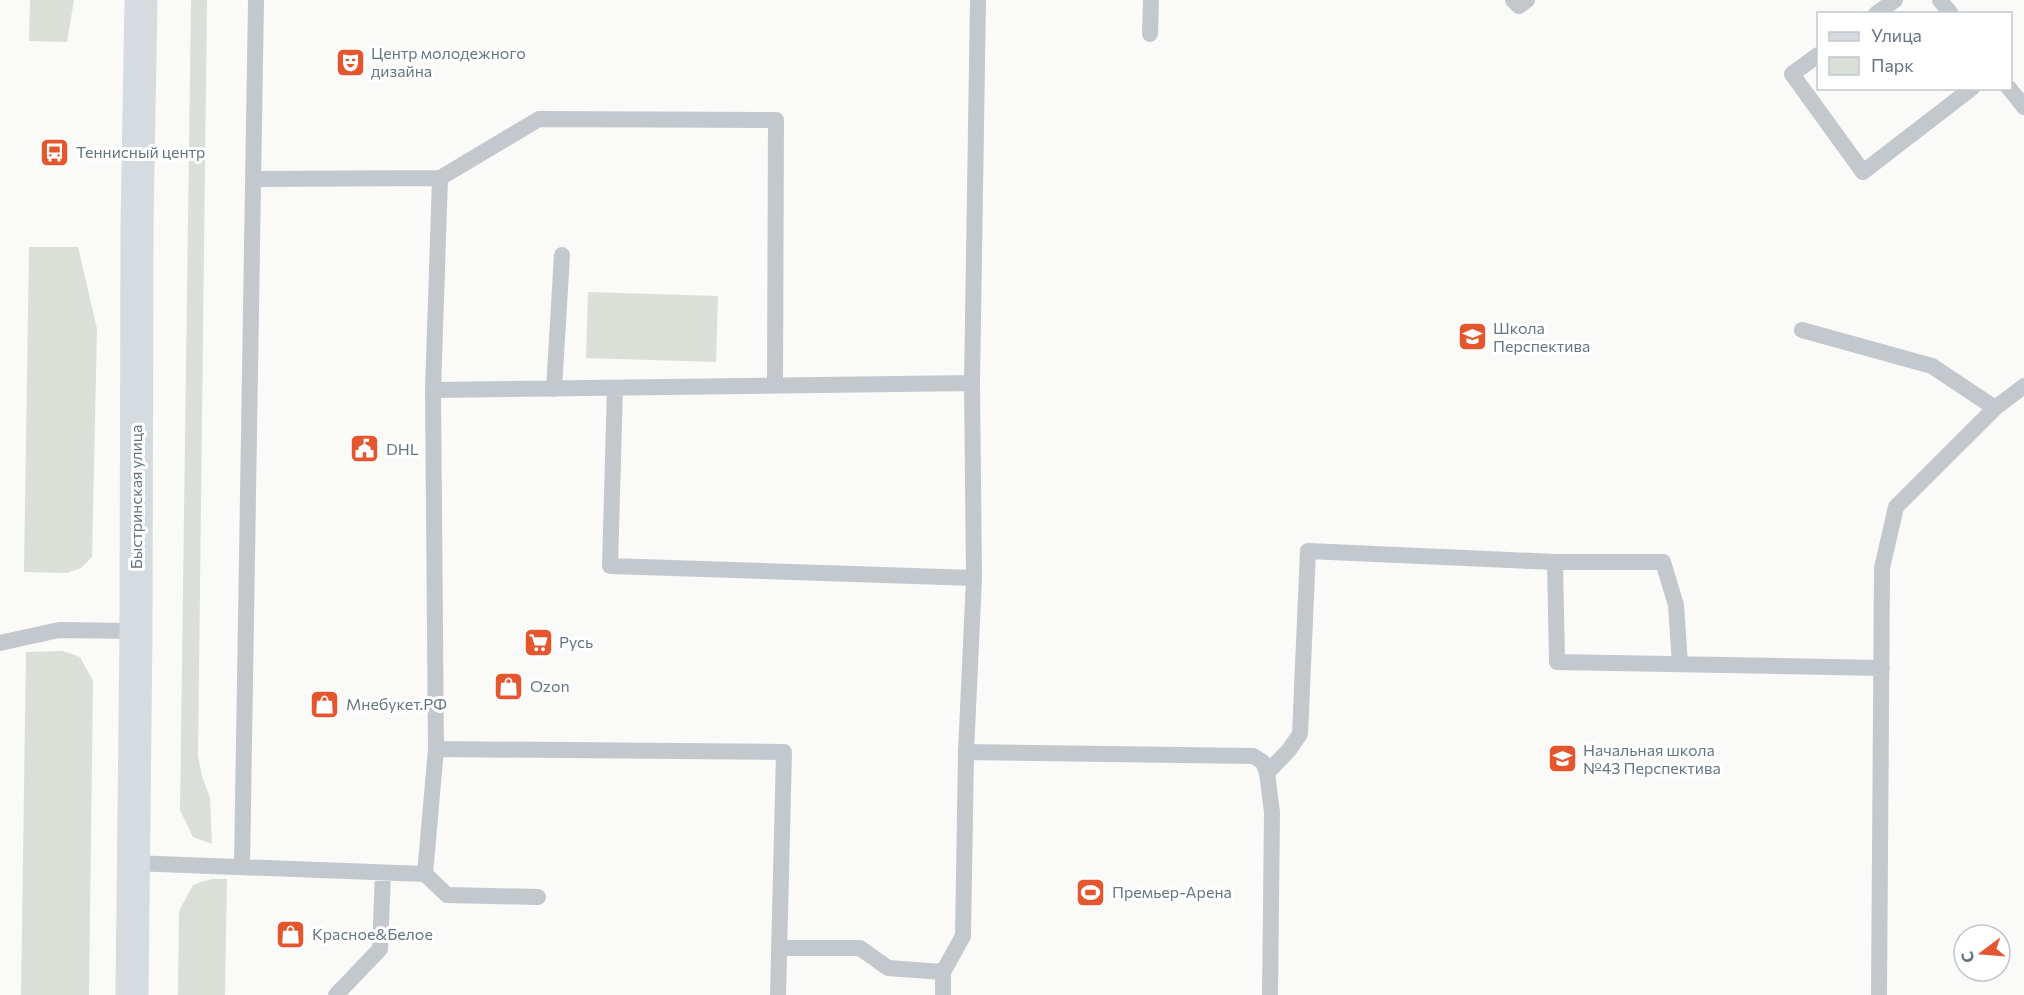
<svg xmlns="http://www.w3.org/2000/svg" width="2024" height="995" viewBox="0 0 2024 995" font-family="Commissioner,sans-serif">
<rect width="100%" height="100%" fill="#fafaf8"/>
<!-- green -->
<path fill="#dadfd7" d="M30,0H74L67,42L29,41Z
M191,0H207L198,756L202,776L210,798L212,844L193,837L180,810Z
M29,247H78L97,329L92,557L81,568L67,573L24,572Z
M588,292L718,296L716,362L586,358Z
M63,651L80,657L93,681L89,995H21L26,652Z
M211,879H227L225,995H178L179,911L193,885Z"/>
<g fill="none" stroke-linecap="round" stroke-linejoin="round">
<!-- service -->
<path stroke="#c3c8cc" stroke-width="16" d="M1513,0L1519,6L1527,0
M1940,0L1951,14
M1876,14L1895,0
M1150,34L1151,0
M1818,55L1792,74L1863,172L1972,88
M2009,88L2024,107
M254,179L440,178L539,119L776,120L775,386
M1802,330L1932,366L1995,408
M615,388L610,566L974,578
M554,389L562,255
M433,390L972,383
M1555,562L1557,662L1882,668
M0,643L59,630L136,631
M436,749L784,752L778,995
M966,752L1253,756L1263,762L1267,773L1272,812L1270,995
M1267,773L1289,750L1300,734L1308,551L1555,562H1663L1676,605L1680,664
M133,863L425,874L436,749L433,390L440,178
M242,866L256,0
M425,874L447,895L538,897
M779,948H860L888,968L943,972
M336,995L380,949L383,873
M943,995V972L963,936L966,752L974,578L972,383L978,0
M1879,995L1882,568L1896,507L1995,408L2024,386"/>
<!-- secondary -->
<path stroke="#d6dbdf" stroke-width="33" d="M132,995L136,631L137,226L141,0"/>
</g>
<!-- icons -->
<defs>
<symbol id="theatre-square" viewBox="-11 -11 22 22"><rect x="-9" y="-9" width="18" height="18" rx="4" fill="#e4572e" stroke="#fff"/><path d="M-5-5.5Q0-4 5-5.5V0Q5 5 0 6Q-5 5-5 0ZM-3.3-2.5H-1v1.5H-3.3ZM1-2.5H3.3v1.5H1ZM-2.8 1Q0 5.5 2.8 1Z" fill="#fff"/></symbol>
<symbol id="bus-square" viewBox="-11 -11 22 22"><rect x="-9" y="-9" width="18" height="18" rx="4" fill="#e4572e" stroke="#fff"/><path d="M-5-6H5V4H4V6H2V4H-2V6H-4V4H-5ZM-3.5-4V0h7V-4ZM-3.5 1.2v1.5H-2V1.2ZM2 1.2v1.5H3.5V1.2Z" fill="#fff"/></symbol>
<symbol id="school-square" viewBox="-11 -11 22 22"><rect x="-9" y="-9" width="18" height="18" rx="4" fill="#e4572e" stroke="#fff"/><path d="M0-5L7-2L0 1L-7-2ZM-4 1L0 2.5L4 1V4Q0 6-4 4Z" fill="#fff"/></symbol>
<symbol id="civic-square" viewBox="-11 -11 22 22"><rect x="-9" y="-9" width="18" height="18" rx="4" fill="#e4572e" stroke="#fff"/><path d="M-.6-6.5H3V-4.5H.6V-3L4-1V1h2V6H-6V1h2V-1L-.6-3ZM-1.2 2.5V6h2.4V2.5Z" fill="#fff"/></symbol>
<symbol id="supermarket-square" viewBox="-11 -11 22 22"><rect x="-9" y="-9" width="18" height="18" rx="4" fill="#e4572e" stroke="#fff"/><path d="M-6-5.5h2.5l.6 2H6L4.5 2H-2.5L-4.4-4H-6ZM-1.5 3.2a1.3 1.3 0 1 0 .1 0ZM3 3.2a1.3 1.3 0 1 0 .1 0Z" fill="#fff"/></symbol>
<symbol id="shop-square" viewBox="-11 -11 22 22"><rect x="-9" y="-9" width="18" height="18" rx="4" fill="#e4572e" stroke="#fff"/><path d="M-5-2.5h2.3a2.7 3.5 0 0 1 5.4 0H5L5.5 6h-11ZM-1.5-2.5h3a1.5 2.3 0 0 0-3 0Z" fill="#fff"/></symbol>
<symbol id="stadium-square" viewBox="-11 -11 22 22"><rect x="-9" y="-9" width="18" height="18" rx="4" fill="#e4572e" stroke="#fff"/><path d="M0-5a6.5 5 0 1 0 0 10a6.5 5 0 1 0 0-10ZM-3.5-1.8h7v3.6h-7Z" fill="#fff"/></symbol>
</defs>
<g fill-rule="evenodd">
<use href="#theatre-square" x="334" y="46" width="33" height="33"/>
<use href="#bus-square" x="38" y="136" width="33" height="33"/>
<use href="#school-square" x="1456" y="320" width="33" height="33"/>
<use href="#civic-square" x="348" y="432" width="33" height="33"/>
<use href="#supermarket-square" x="522" y="626" width="33" height="33"/>
<use href="#shop-square" x="492" y="670" width="33" height="33"/>
<use href="#shop-square" x="308" y="688" width="33" height="33"/>
<use href="#school-square" x="1546" y="742" width="33" height="33"/>
<use href="#stadium-square" x="1074" y="876" width="33" height="33"/>
<use href="#shop-square" x="274" y="918" width="33" height="33"/>
</g>
<g text-anchor="middle" stroke-width="6" stroke-linejoin="round" paint-order="stroke">
<!-- poi labels -->
<g font-size="16" fill="#657683" stroke="#fff" text-anchor="start">
<text x="371" y="59">Центр молодежного<tspan x="371" dy="18">дизайна</tspan></text>
<text x="76" y="158">Теннисный центр</text>
<text x="1493" y="334">Школа<tspan x="1493" dy="18">Перспектива</tspan></text>
<text x="386" y="455">DHL</text>
<text x="559" y="648">Русь</text>
<text x="530" y="692">Ozon</text>
<text x="346" y="710">Мнебукет.РФ</text>
<text x="1583" y="756">Начальная школа<tspan x="1583" dy="18">№43 Перспектива</tspan></text>
<text x="1112" y="898">Премьер-Арена</text>
<text x="312" y="940">Красное&amp;Белое</text>
</g>
<!-- street labels -->
<g font-size="16" fill="#657683" stroke="#fff">
<text transform="translate(136 497) rotate(-90)" y="6">Быстринская улица</text>
</g>
</g>
<!-- legend -->
<rect x="1817" y="12" width="195" height="78" fill="#ffffff" stroke="#c1c8cd" stroke-width="1.5"/>
<rect x="1829" y="32" width="30" height="9" fill="#d6dbdf" stroke="#c1c8cd" stroke-width="1.5"/>
<text x="1871" y="42" font-size="18" fill="#657683">Улица</text>
<rect x="1829" y="57" width="30" height="18" fill="#dadfd7" stroke="#c1c8cd" stroke-width="1.5"/>
<text x="1871" y="72" font-size="18" fill="#657683">Парк</text>
<!-- north arrow -->
<g transform="translate(1982 953) rotate(254)"><circle r="28" fill="#ffffff" stroke="#c1c8cd" stroke-width="1.5"/>
<path d="M0-4.5L10 22L0 15L-10 22Z" fill="#e4572e"/>
<text y="-9" font-size="16" font-weight="bold" text-anchor="middle" fill="#657683">С</text>
</g>
</svg>
